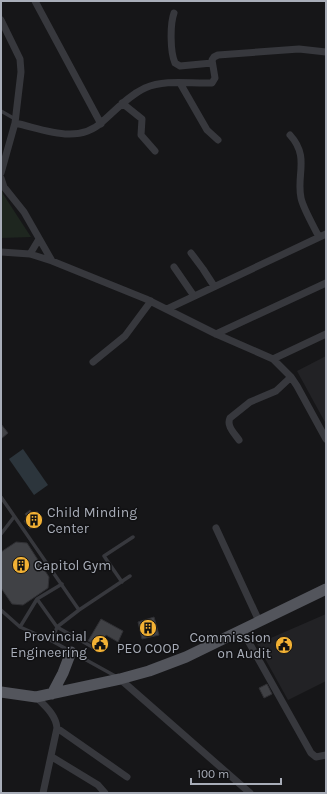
<svg xmlns="http://www.w3.org/2000/svg" width="327" height="794" viewBox="0 0 327 794" font-family="Karla,sans-serif">
<rect width="100%" height="100%" fill="#161618"/>
<!-- built -->
<path fill="#222225" d="M326,356V424L297,371Z
M326,614V681L288,700L257,644Z"/>
<!-- green -->
<path fill="#1e261f" d="M1,183L3,194L31,237L1,238Z"/>
<!-- water -->
<path fill="#2c353c" d="M23,449L48,485L34,495L9,459Z"/>
<!-- building -->
<path fill="#404145" stroke="#303034" d="M1,424L8,433L1,439Z
M30,510L33,514L37,511L43,519L30,529L24,521L28,518L25,514Z
M16,542L27,543L49,577L48,588L23,605L12,604L1,588V552Z
M154,617L159,635L142,639L138,622Z
M101,619L123,631L118,642L106,635L101,643L96,645L88,641Z
M267,684L272,694L264,698L259,688Z"/>
<g fill="none" stroke-linecap="round" stroke-linejoin="round">
<!-- service -->
<path stroke="#37383d" stroke-width="3.5" d="M1,111L15,119
M1,497L79,610
M1,534L14,517
M122,582L104,556L133,537
M37,599L57,627L94,648L99,649L106,646
M1,610L20,627L52,641L117,677
M20,627L37,599L62,584
M52,641L57,627L79,610L130,576"/>
<!-- minor -->
<path stroke="#37383d" stroke-width="7" d="M35,1L101,124
M174,13C170,24 170,52 175,63L180,66L212,63
M1,20L20,59L21,72L15,123L1,173
M180,83L207,130L218,140
M122,103L142,119L141,135L155,151
M15,123C43,129 78,145 102,122C116,110 128,96 145,88C166,79 190,84 212,83L215,78L212,60L214,57L218,55L299,49L326,52
M290,135C310,157 296,175 301,198C303,208 314,227 319,237
M1,178L4,187L24,212L52,261L146,299L216,334L273,359L291,377L297,386L326,439
M1,252L30,254L52,261
M191,253L203,269L214,286
M30,254L39,239
M174,267L194,296
M167,309L326,234
M216,334L326,283
M273,359L326,334
M93,362L125,336L151,301
M239,440C235,434 226,426 230,418L250,402L276,391L291,377
M216,528L259,621
M242,630L311,753L316,757L326,755
M120,679L250,793
M36,697C45,706 56,715 57,728L43,793
M57,728L127,777
M52,757L98,785L105,793"/>
<!-- primary -->
<path stroke="#53555c" stroke-width="11" d="M1,692L36,697L120,679L149,671L186,657L326,589
M52,694L63,673L71,652"/>
</g>
<!-- icons -->
<defs>
<symbol id="building-disc" viewBox="-11 -11 22 22"><circle r="9.5" fill="#f2b134" stroke="#111113"/><path d="M-4-6H4V6H1V3H-1V6H-4ZM-2.5-4.3h1.7v1.8h-1.7ZM.8-4.3h1.7v1.8H.8ZM-2.5-1h1.7V.8h-1.7ZM.8-1h1.7V.8H.8Z" fill="#111"/></symbol>
<symbol id="civic-disc" viewBox="-11 -11 22 22"><circle r="9.5" fill="#f2b134" stroke="#111113"/><path d="M-.6-6.5H3V-4.5H.6V-3L4-1V1h2V6H-6V1h2V-1L-.6-3ZM-1.2 2.5V6h2.4V2.5Z" fill="#111"/></symbol>
</defs>
<g fill-rule="evenodd">
<use href="#building-disc" x="24" y="510" width="20" height="20"/>
<use href="#building-disc" x="11" y="555" width="20" height="20"/>
<use href="#building-disc" x="138" y="618" width="20" height="20"/>
<use href="#civic-disc" x="90" y="634" width="20" height="20"/>
<use href="#civic-disc" x="274" y="635" width="20" height="20"/>
</g>
<g text-anchor="middle" stroke-width="3" stroke-linejoin="round" paint-order="stroke">
<!-- poi labels -->
<g font-size="14" fill="#a8adb8" stroke="#111113" text-anchor="start">
<text x="47" y="517">Child Minding<tspan x="47" dy="16">Center</tspan></text>
<text x="34" y="570">Capitol Gym</text>
<text x="87" y="641" text-anchor="end">Provincial<tspan x="87" dy="16">Engineering</tspan></text>
<text x="271" y="642" text-anchor="end">Commission<tspan x="271" dy="16">on Audit</tspan></text>
<text x="148" y="653" text-anchor="middle">PEO COOP</text>
</g>
</g>
<!-- border -->
<rect width="327" height="794" fill="none" stroke="#a8adb8" stroke-width="4"/>
<!-- scale -->
<path d="M191 778v6h90v-6" fill="none" stroke="#a8adb8" stroke-width="2"/>
<text x="197" y="778" font-size="12" fill="#a8adb8" stroke="#111113" stroke-width="3" paint-order="stroke">100 m</text>
</svg>
